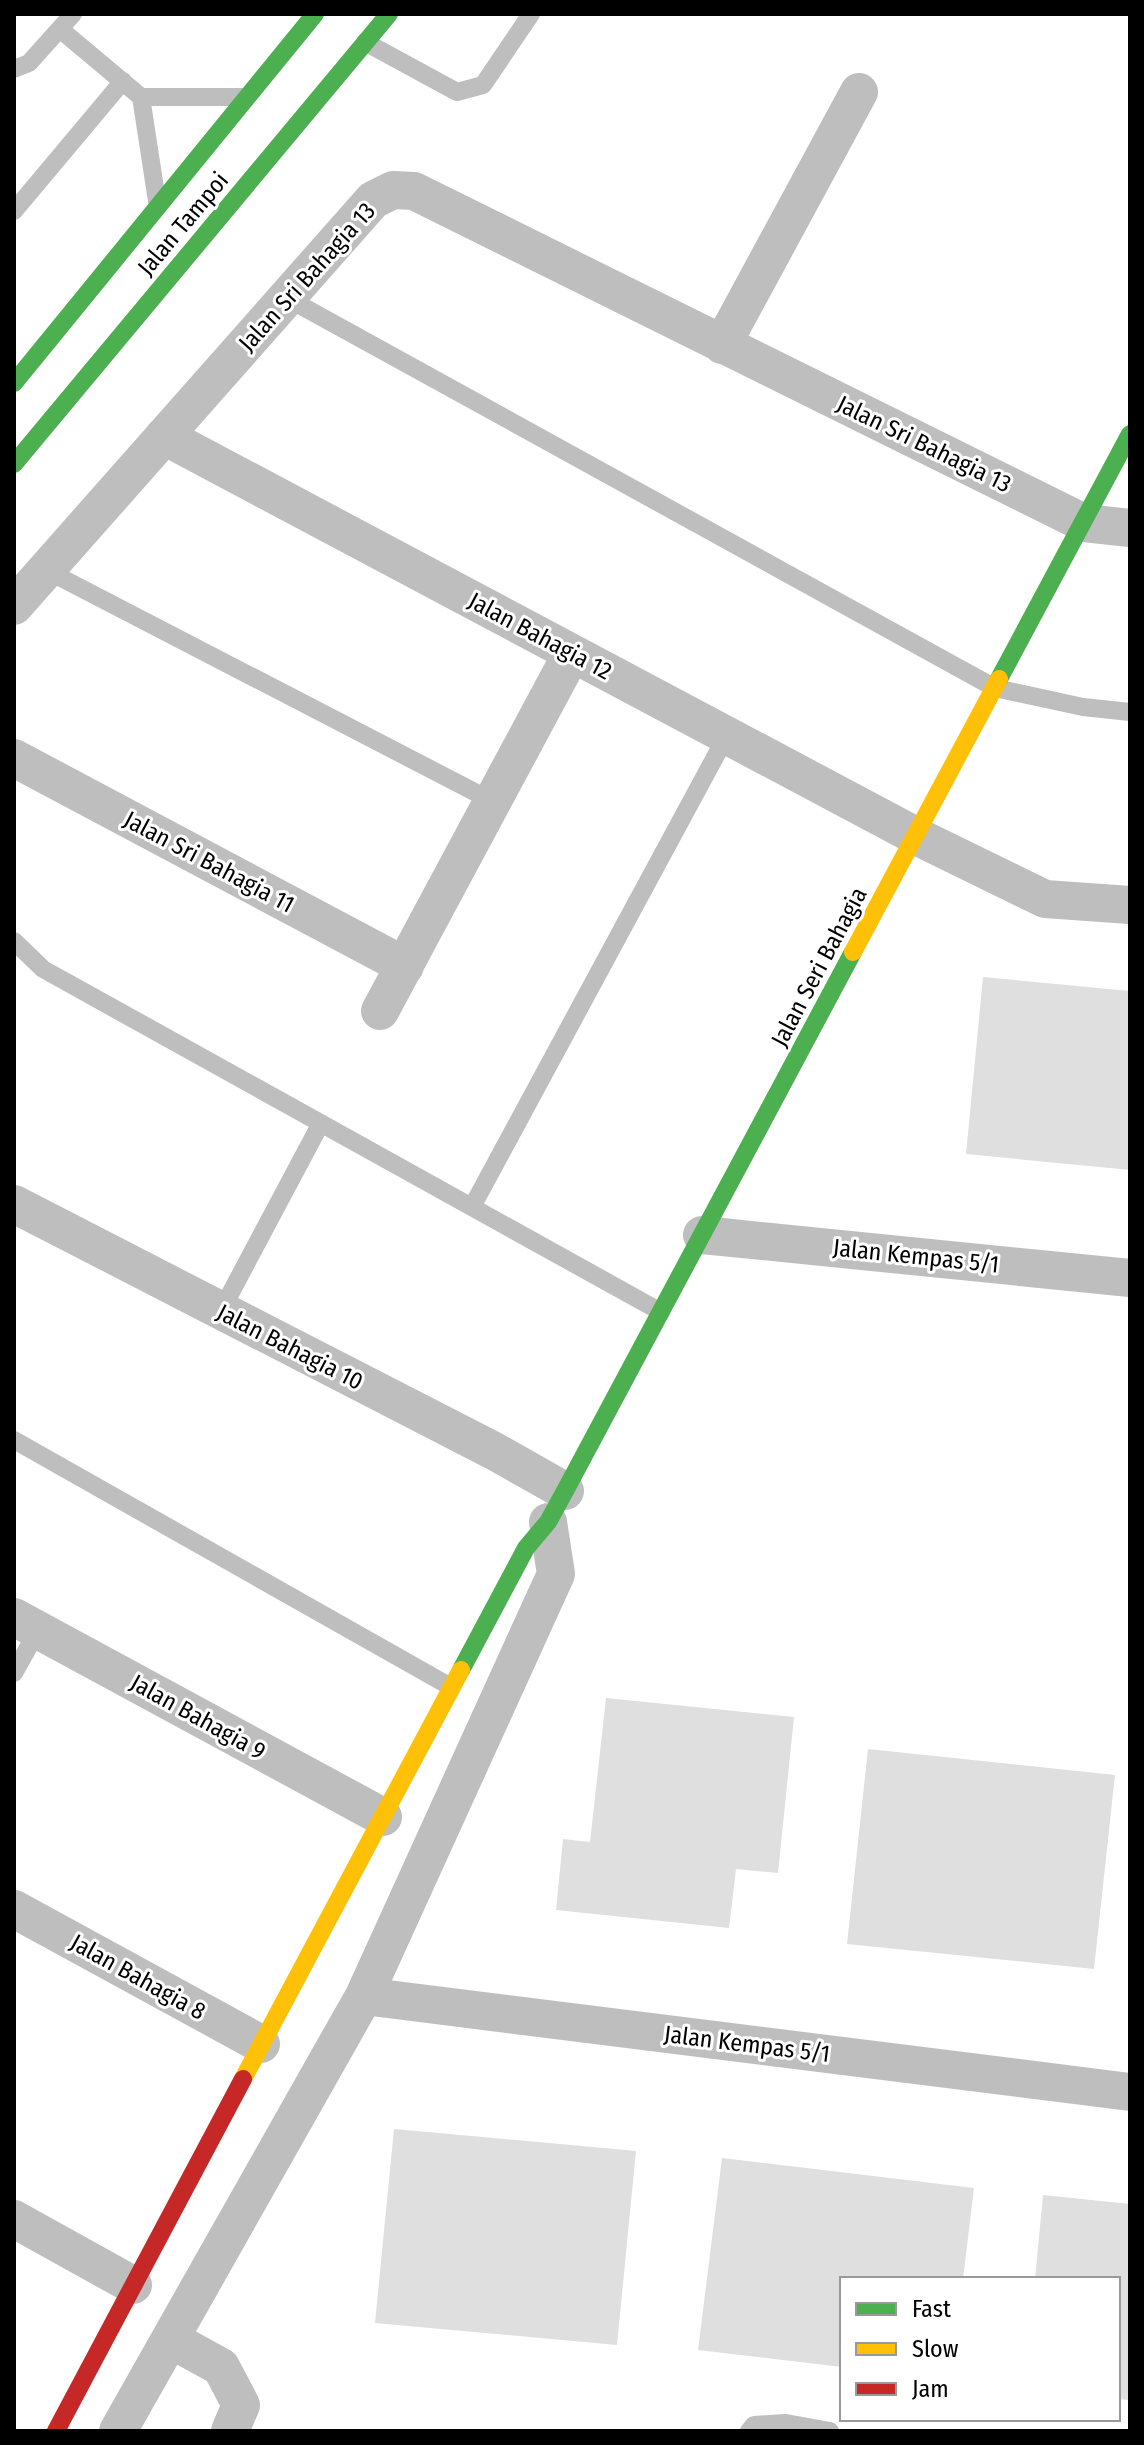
<svg xmlns="http://www.w3.org/2000/svg" width="1144" height="2445" viewBox="0 0 1144 2445" font-family="'Fira Sans Condensed',sans-serif">
<rect width="100%" height="100%" fill="#fff"/>
<!-- building -->
<path fill="#dfdfdf" d="M983,977L1130,991V1170L966,1154Z
M606,1698L794,1717L778,1873L736,1869L729,1928L556,1910L563,1839L590,1842Z
M868,1749L1115,1775L1094,1969L847,1944Z
M394,2129L636,2151L617,2345L375,2323Z
M722,2158L974,2188L963,2279H842V2367L698,2350Z
M1043,2195L1130,2204V2400L1118,2399V2279H1035Z"/>
<g fill="none" stroke-linecap="round" stroke-linejoin="round">
<!-- lane -->
<path stroke="#bebebe" stroke-width="18" d="M61,30L141,97H242
M365,42L457,92L483,85L531,14
M14,69L29,63L73,14
M141,97L157,201
M14,211L123,81
M287,298L995,688L1083,707L1130,712
M46,570L492,801
M14,941L43,969L661,1312
M472,1207L727,735
M221,1311L321,1123
M14,1440L451,1687
M14,1673L38,1630
M749,2431L754,2425L786,2423L830,2431"/>
<!-- street -->
<path stroke="#bebebe" stroke-width="38" d="M722,345L859,92
M164,436L916,836L1045,899L1130,905
M14,606L373,200L393,190L414,191L1084,523L1130,528
M14,758L405,966
M380,1011L572,653
M14,1204L494,1451L565,1491
M702,1235L1130,1278
M14,1617L383,1817
M14,1909L261,2044
M364,1996L1130,2092
M14,2219L133,2285
M170,2339L221,2367L241,2405L230,2431
M118,2431L364,1996L556,1574L548,1522"/>
<!-- fast -->
<path stroke="#4caf50" stroke-width="18" d="M14,383L315,14
M14,464L389,14
M999,679L1130,434
M461,1670L526,1548L548,1522L565,1491L853,952"/>
<!-- slow -->
<path stroke="#ffc107" stroke-width="18" d="M853,952L999,679
M243,2079L461,1670"/>
<!-- jam -->
<path stroke="#c62828" stroke-width="18" d="M56,2431L243,2079"/>
</g>
<g text-anchor="middle" stroke-width="6" stroke-linejoin="round" paint-order="stroke">
<!-- street labels -->
<g font-size="24" fill="#000" stroke="#fff">
<text transform="translate(183 224) rotate(-50)" y="8">Jalan Tampoi</text>
<text transform="translate(307 277) rotate(-48)" y="8">Jalan Sri Bahagia 13</text>
<text transform="translate(924 444) rotate(26)" y="8">Jalan Sri Bahagia 13</text>
<text transform="translate(540 636) rotate(28)" y="8">Jalan Bahagia 12</text>
<text transform="translate(209 862) rotate(28)" y="8">Jalan Sri Bahagia 11</text>
<text transform="translate(819 967) rotate(-62)" y="8">Jalan Seri Bahagia</text>
<text transform="translate(916 1256) rotate(6)" y="8">Jalan Kempas 5/1</text>
<text transform="translate(290 1347) rotate(27)" y="8">Jalan Bahagia 10</text>
<text transform="translate(198 1717) rotate(29)" y="8">Jalan Bahagia 9</text>
<text transform="translate(138 1977) rotate(29)" y="8">Jalan Bahagia 8</text>
<text transform="translate(747 2044) rotate(7)" y="8">Jalan Kempas 5/1</text>
</g>
</g>
<!-- border -->
<rect width="1144" height="2445" fill="none" stroke="#000000" stroke-width="32"/>
<!-- legend -->
<rect x="840" y="2277" width="280" height="144" fill="#ffffff" stroke="#999999" stroke-width="2"/>
<rect x="856" y="2303" width="40" height="12" fill="#4caf50" stroke="#999999" stroke-width="2"/>
<text x="912" y="2317" font-size="24" fill="#000000">Fast</text>
<rect x="856" y="2343" width="40" height="12" fill="#ffc107" stroke="#999999" stroke-width="2"/>
<text x="912" y="2357" font-size="24" fill="#000000">Slow</text>
<rect x="856" y="2383" width="40" height="12" fill="#c62828" stroke="#999999" stroke-width="2"/>
<text x="912" y="2397" font-size="24" fill="#000000">Jam</text>
</svg>
